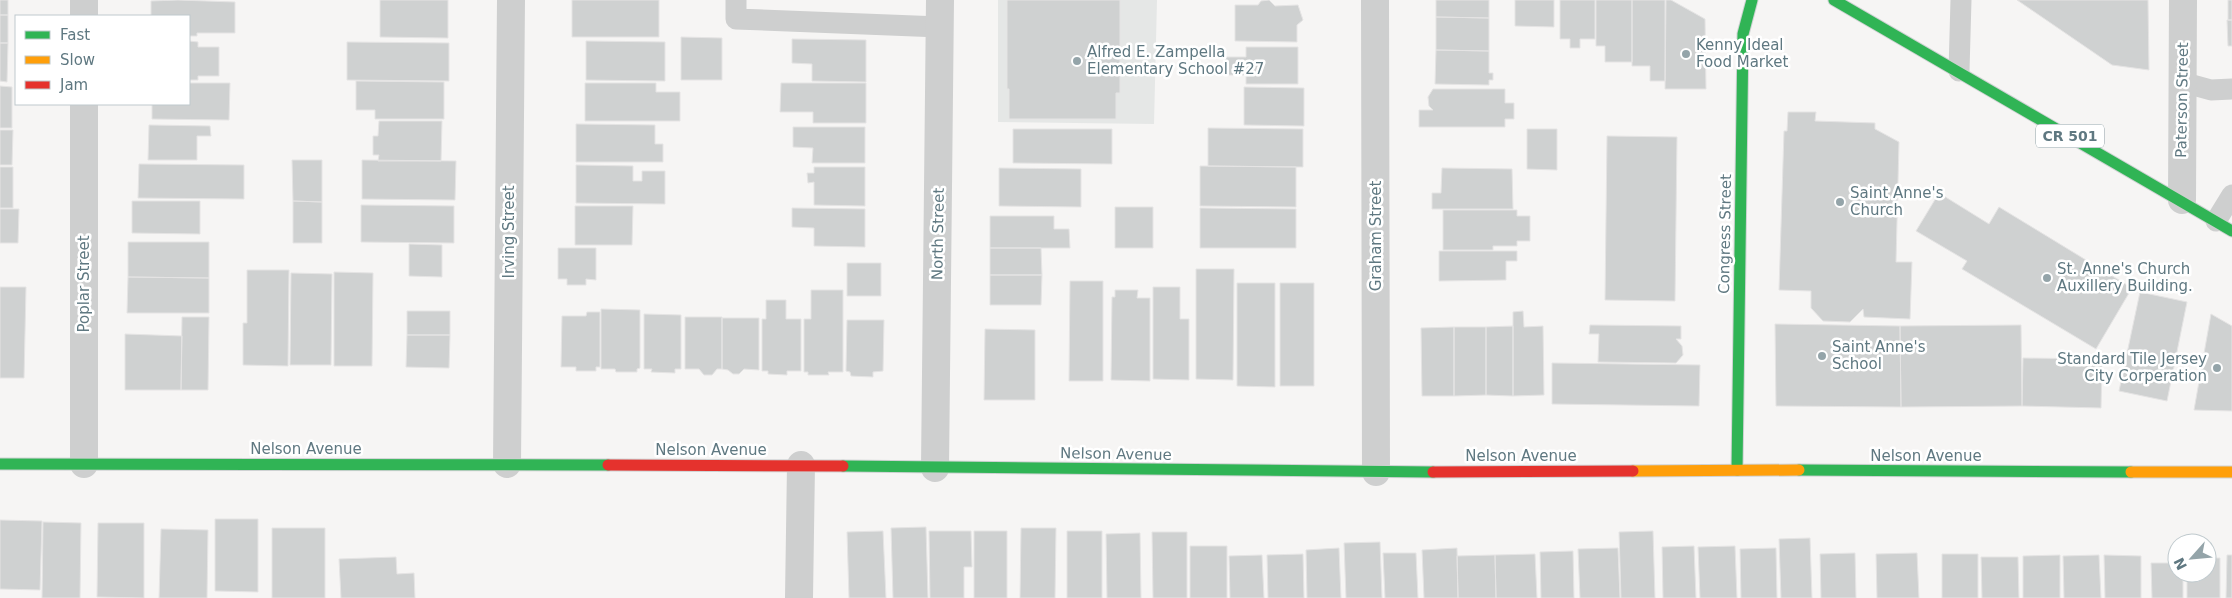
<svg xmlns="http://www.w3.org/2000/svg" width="2232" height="598" viewBox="0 0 2232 598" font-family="'DejaVu Sans',sans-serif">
<rect width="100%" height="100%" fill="#f6f5f4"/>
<!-- built -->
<path fill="#e5e7e6" d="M998,0H1157L1154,124L998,122Z"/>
<!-- building -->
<path fill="#cfd1d1" stroke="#e5e4e4" d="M0,0H8V15H0Z
M178,0L235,2V33H197V36H189V16H151V1Z
M380,0H448V38L380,37Z
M572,0H659V37H572Z
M1007,0H1120V93H1116V119H1009V89H1007Z
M1269,0L1275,6L1298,5L1303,20L1297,25V42L1235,41V5H1258L1261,1Z
M1436,0H1489V18L1436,17Z
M1515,0H1554V27L1515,26Z
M1560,0H1595V39H1580V48H1570V39H1560Z
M1596,0H1632V62H1605V46H1596Z
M1632,0H1665V81H1650V66H1632Z
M1666,0H1671L1705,19L1706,89H1665Z
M2017,0H2148L2149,70L2112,65Z
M2228,0H2232V20H2228Z
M0,15H8V43H0Z
M1436,17L1489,18V51L1436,50Z
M2227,20H2232V46H2228Z
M681,37L722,38V80H681Z
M792,39L866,40V82L812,81V64L792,63Z
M189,41L198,42V47H219V76H198V80H189Z
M586,41L665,42V81L586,80Z
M347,42L449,43V81L347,80Z
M0,43H8L7,82L0,81Z
M1246,47H1298V84H1246V75H1225V57H1246Z
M1436,50L1489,51V73H1493V80H1489V85L1435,84Z
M356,81L444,82V119H375V110H356Z
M189,83H230L229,120L152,119V104H189Z
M585,83H656V92H680V121H585Z
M781,83H866V123H813V112H780Z
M0,86L12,87V128H0Z
M1244,87L1304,88V126L1244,125Z
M1433,89H1505V103H1514V119H1505V127H1419V110H1433L1429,106L1428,97Z
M1788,112H1816L1815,121L1875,123V129L1899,142L1896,262H1912L1910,319L1864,317L1863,309L1850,322L1823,321L1811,308V291L1779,290L1784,131H1787Z
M379,121H442L441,161H378L379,155H373V136H378Z
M576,124L655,125V144H663V162H576Z
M149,125L210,126L211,136H197V160H148Z
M793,127H865V163H812L813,148L793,147Z
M1208,128L1303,129V167L1208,166Z
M1013,129H1112V164L1013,163Z
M1527,129H1557V170L1527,169Z
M0,130H13L12,165H0Z
M1607,136L1677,137L1675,301L1605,300Z
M292,160H322V202L293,201Z
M362,160L456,161L455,200L362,199Z
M139,164L244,165V199L138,198Z
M576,165L633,166V181H642V171H665V204L576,203Z
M1200,166L1296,167V207L1200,206Z
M0,167H13V208H0Z
M814,167H865V206L814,205V182L808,183L807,173H814Z
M999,168L1081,169V207L999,206Z
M1442,168L1512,169L1513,209H1432V193H1441Z
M1939,193L1989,224L1999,207L2132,288L2096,349L1962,269L1967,261L1916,231Z
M132,201H200V234L132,233Z
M293,201L322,202V243H293Z
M361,205L454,206V243L361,242Z
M575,206H633L632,245H575Z
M1115,207H1153V248H1115Z
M792,208L865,209V247L814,246V228L792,227Z
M1200,208L1296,209V248H1200Z
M0,209H19L18,243H0Z
M1443,210H1517V216H1530V241H1517V246H1493V250H1443Z
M990,216H1054V229H1069L1070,248H990Z
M128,242H209V278L128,277Z
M409,244L442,245V277L409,276Z
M558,248H596V280L586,279V285H567V279H558Z
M990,248H1041L1042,275H990Z
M1439,251H1517V261H1506V280L1439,281Z
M847,263H881V296H847Z
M1196,269H1234L1233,380L1196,379Z
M247,270H289L288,366L243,365V323H247Z
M334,272L373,273L372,366H334Z
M291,273L332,274L331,365H290Z
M990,275H1042L1041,305H990Z
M128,277L209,278V313H127Z
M1070,281H1103V381H1069Z
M1237,283H1275V387L1237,386Z
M1280,283H1314V386H1280Z
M0,287H26L24,378H0Z
M1153,287H1180V319H1189V380L1153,379Z
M811,290H843V372H828L829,375H808V372H804V319H811Z
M1115,290H1138L1137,298H1150V381L1111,380L1112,297H1115Z
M2140,292L2187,302L2167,401L2119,391Z
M766,300H786V319H801V371H787V375L768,374V371H762V319H766Z
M601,309L640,310V368L637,369V372H616L615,369H601Z
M407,311H450V335H407Z
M1523,311L1524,327L1543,326L1544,395L1513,396V312Z
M587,312H600V367H596V371H576V367H561L562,316H586Z
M644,314L681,315V369H675V373L651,372L652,369H644Z
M2211,314L2232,326V411L2194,410Z
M182,317H209L208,390H181Z
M685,317H722V369H717L712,375H704L699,369H685Z
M722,318H759V370L744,369L739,374H733L728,370L722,369Z
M847,320H884L883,371L873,372V377L851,376L850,372L846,371Z
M1775,324L1900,326L1901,407L1776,406Z
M1590,325L1681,326V339H1676L1682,346L1683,355L1676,363L1598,362L1599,334H1589Z
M2021,325L2022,406L1901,407L1900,326Z
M1513,326V396L1486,395V327Z
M1454,327V396H1422L1421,328Z
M1454,327H1486V395L1454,396Z
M985,329L1035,330V400H984Z
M125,334L182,336L181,390H125Z
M407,335H450L449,368L406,367Z
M2023,358L2102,359L2101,408L2022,406Z
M1552,363L1700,365L1699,406L1552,404Z
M215,519H258V592L215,591Z
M0,520L42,521L40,590L0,589Z
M43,522L81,523L80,598H42Z
M98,523H144V598L97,597Z
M926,527L928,598H893L891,528Z
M272,528H325V598H272Z
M1021,528H1056L1055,598H1020Z
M161,529L208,530L207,598H159Z
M883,531L886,598H849L847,532Z
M929,531H971L972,567H964V598H930Z
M974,531H1007V598H974Z
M1067,531H1102V598H1067Z
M1653,531L1655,598H1621L1619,532Z
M1152,532H1187V598H1153Z
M1140,533L1141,598H1107L1106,534Z
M1810,538L1812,598H1781L1779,539Z
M1380,542L1382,598H1346L1344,543Z
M1190,546H1227V598H1190Z
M1694,546L1696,598H1663L1662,547Z
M1735,546L1737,598H1700L1698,547Z
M1339,548L1341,598H1307L1306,550Z
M1457,548L1458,598H1424L1422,550Z
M1618,548L1620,598H1580L1578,549Z
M1776,548L1777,598H1741L1740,549Z
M1573,551L1574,598H1541L1540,552Z
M1383,553H1416L1418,598H1385Z
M1855,553L1856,598H1821L1820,554Z
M1917,553L1919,598H1877L1876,554Z
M1303,554L1304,598H1268L1267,555Z
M1535,554L1537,598H1496L1495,555Z
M1942,554H1978V598H1942Z
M1262,555L1264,598H1230L1229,556Z
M1495,555L1496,598H1458L1457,556Z
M2060,555V598H2023V556Z
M2099,555L2101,598H2064L2063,556Z
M2104,555L2141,556V598H2105Z
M2227,555H2232V598H2226Z
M396,557L397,574L414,573L415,598H341L339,559Z
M1981,557H2018L2019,598H1982Z
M2207,558H2220V598H2187V573H2207Z
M2151,563H2177V573H2183V598H2152Z"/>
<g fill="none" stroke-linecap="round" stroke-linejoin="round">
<defs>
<path id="fast" d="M1834,0L2232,231
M0,464L608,465
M843,466L1433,472
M1737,470L1743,34L1752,0
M1799,470L2131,472"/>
<path id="slow" d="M1633,471L1799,470
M2131,472H2232"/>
<path id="jam" d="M608,465L843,466
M1433,472L1633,471"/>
</defs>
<!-- fast casing -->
<use href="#fast" stroke="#cfd2d3" stroke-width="13"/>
<!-- slow casing -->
<use href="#slow" stroke="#cfd2d3" stroke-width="13"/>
<!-- jam casing -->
<use href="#jam" stroke="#cfd2d3" stroke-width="13"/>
<!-- lane -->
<path stroke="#cecfcf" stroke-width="21" d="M736,0V19L940,27
M1959,71L1961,0
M2182,82L2211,90L2232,89
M2216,221L2232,195"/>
<!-- street -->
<path stroke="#cecfcf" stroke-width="28" d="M1375,0L1376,472
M84,16V0
M2182,200L2183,0
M84,464V104
M507,464L511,0
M935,468L940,0
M799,598L801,465"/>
<!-- fast -->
<use href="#fast" stroke="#30b455" stroke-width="11"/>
<!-- slow -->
<use href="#slow" stroke="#ff9f0a" stroke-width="11"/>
<!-- jam -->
<use href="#jam" stroke="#e5322d" stroke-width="11"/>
</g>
<!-- markers -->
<g fill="#94a4a9" stroke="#fff" stroke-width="2">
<circle cx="1686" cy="54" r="5"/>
<circle cx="1077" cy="61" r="5"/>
<circle cx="1840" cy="202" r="5"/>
<circle cx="2047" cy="278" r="5"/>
<circle cx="1822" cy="356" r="5"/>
<circle cx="2217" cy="368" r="5"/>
</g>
<g text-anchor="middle" stroke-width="5" stroke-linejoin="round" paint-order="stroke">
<!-- shield labels -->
<rect fill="#fff" stroke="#8fa0a7" stroke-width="1" x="2036" y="124.5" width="68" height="23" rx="4"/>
<g font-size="14" font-weight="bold" fill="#5f7881">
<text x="2070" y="141">CR 501</text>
</g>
<!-- poi labels -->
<g font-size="15" fill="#5f7881" stroke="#fff" text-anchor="start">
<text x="1696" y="50">Kenny Ideal<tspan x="1696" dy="17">Food Market</tspan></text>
<text x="1087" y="57">Alfred E. Zampella<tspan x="1087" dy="17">Elementary School #27</tspan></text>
<text x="1850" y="198">Saint Anne's<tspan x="1850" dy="17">Church</tspan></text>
<text x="2057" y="274">St. Anne's Church<tspan x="2057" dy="17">Auxillery Building.</tspan></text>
<text x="1832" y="352">Saint Anne's<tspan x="1832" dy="17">School</tspan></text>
<text x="2207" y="364" text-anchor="end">Standard Tile Jersey<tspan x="2207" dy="17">City Corperation</tspan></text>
</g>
<!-- street labels -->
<g font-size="15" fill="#5f7881" stroke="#fff">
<text transform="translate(2182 100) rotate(-89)" y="5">Paterson Street</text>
<text transform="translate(509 232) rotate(-90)" y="5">Irving Street</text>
<text transform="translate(938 234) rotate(-89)" y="5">North Street</text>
<text transform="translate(1725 234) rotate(-89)" y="5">Congress Street</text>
<text transform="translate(1376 236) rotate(-90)" y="5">Graham Street</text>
<text transform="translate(84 284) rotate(-90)" y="5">Poplar Street</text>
<text x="306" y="454">Nelson Avenue</text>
<text x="711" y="455">Nelson Avenue</text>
<text transform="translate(1116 454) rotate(1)" y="5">Nelson Avenue</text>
<text x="1521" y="461">Nelson Avenue</text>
<text x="1926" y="461">Nelson Avenue</text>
</g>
</g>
<!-- legend -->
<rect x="15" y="15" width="175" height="90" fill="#ffffff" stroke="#bfc9cd"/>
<rect x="25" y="31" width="25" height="8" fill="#30b455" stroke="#bfc9cd"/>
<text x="60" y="40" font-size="15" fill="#5f7881">Fast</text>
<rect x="25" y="56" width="25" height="8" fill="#ff9f0a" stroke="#bfc9cd"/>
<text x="60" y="65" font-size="15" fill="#5f7881">Slow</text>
<rect x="25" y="81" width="25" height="8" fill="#e5322d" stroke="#bfc9cd"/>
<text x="60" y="90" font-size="15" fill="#5f7881">Jam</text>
<!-- north arrow -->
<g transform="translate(2192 558) rotate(243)"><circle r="24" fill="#ffffff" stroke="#bfc9cd"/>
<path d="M0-4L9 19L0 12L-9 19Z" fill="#94a4a9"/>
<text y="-8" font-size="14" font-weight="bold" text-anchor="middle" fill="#5f7881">N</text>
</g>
</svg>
